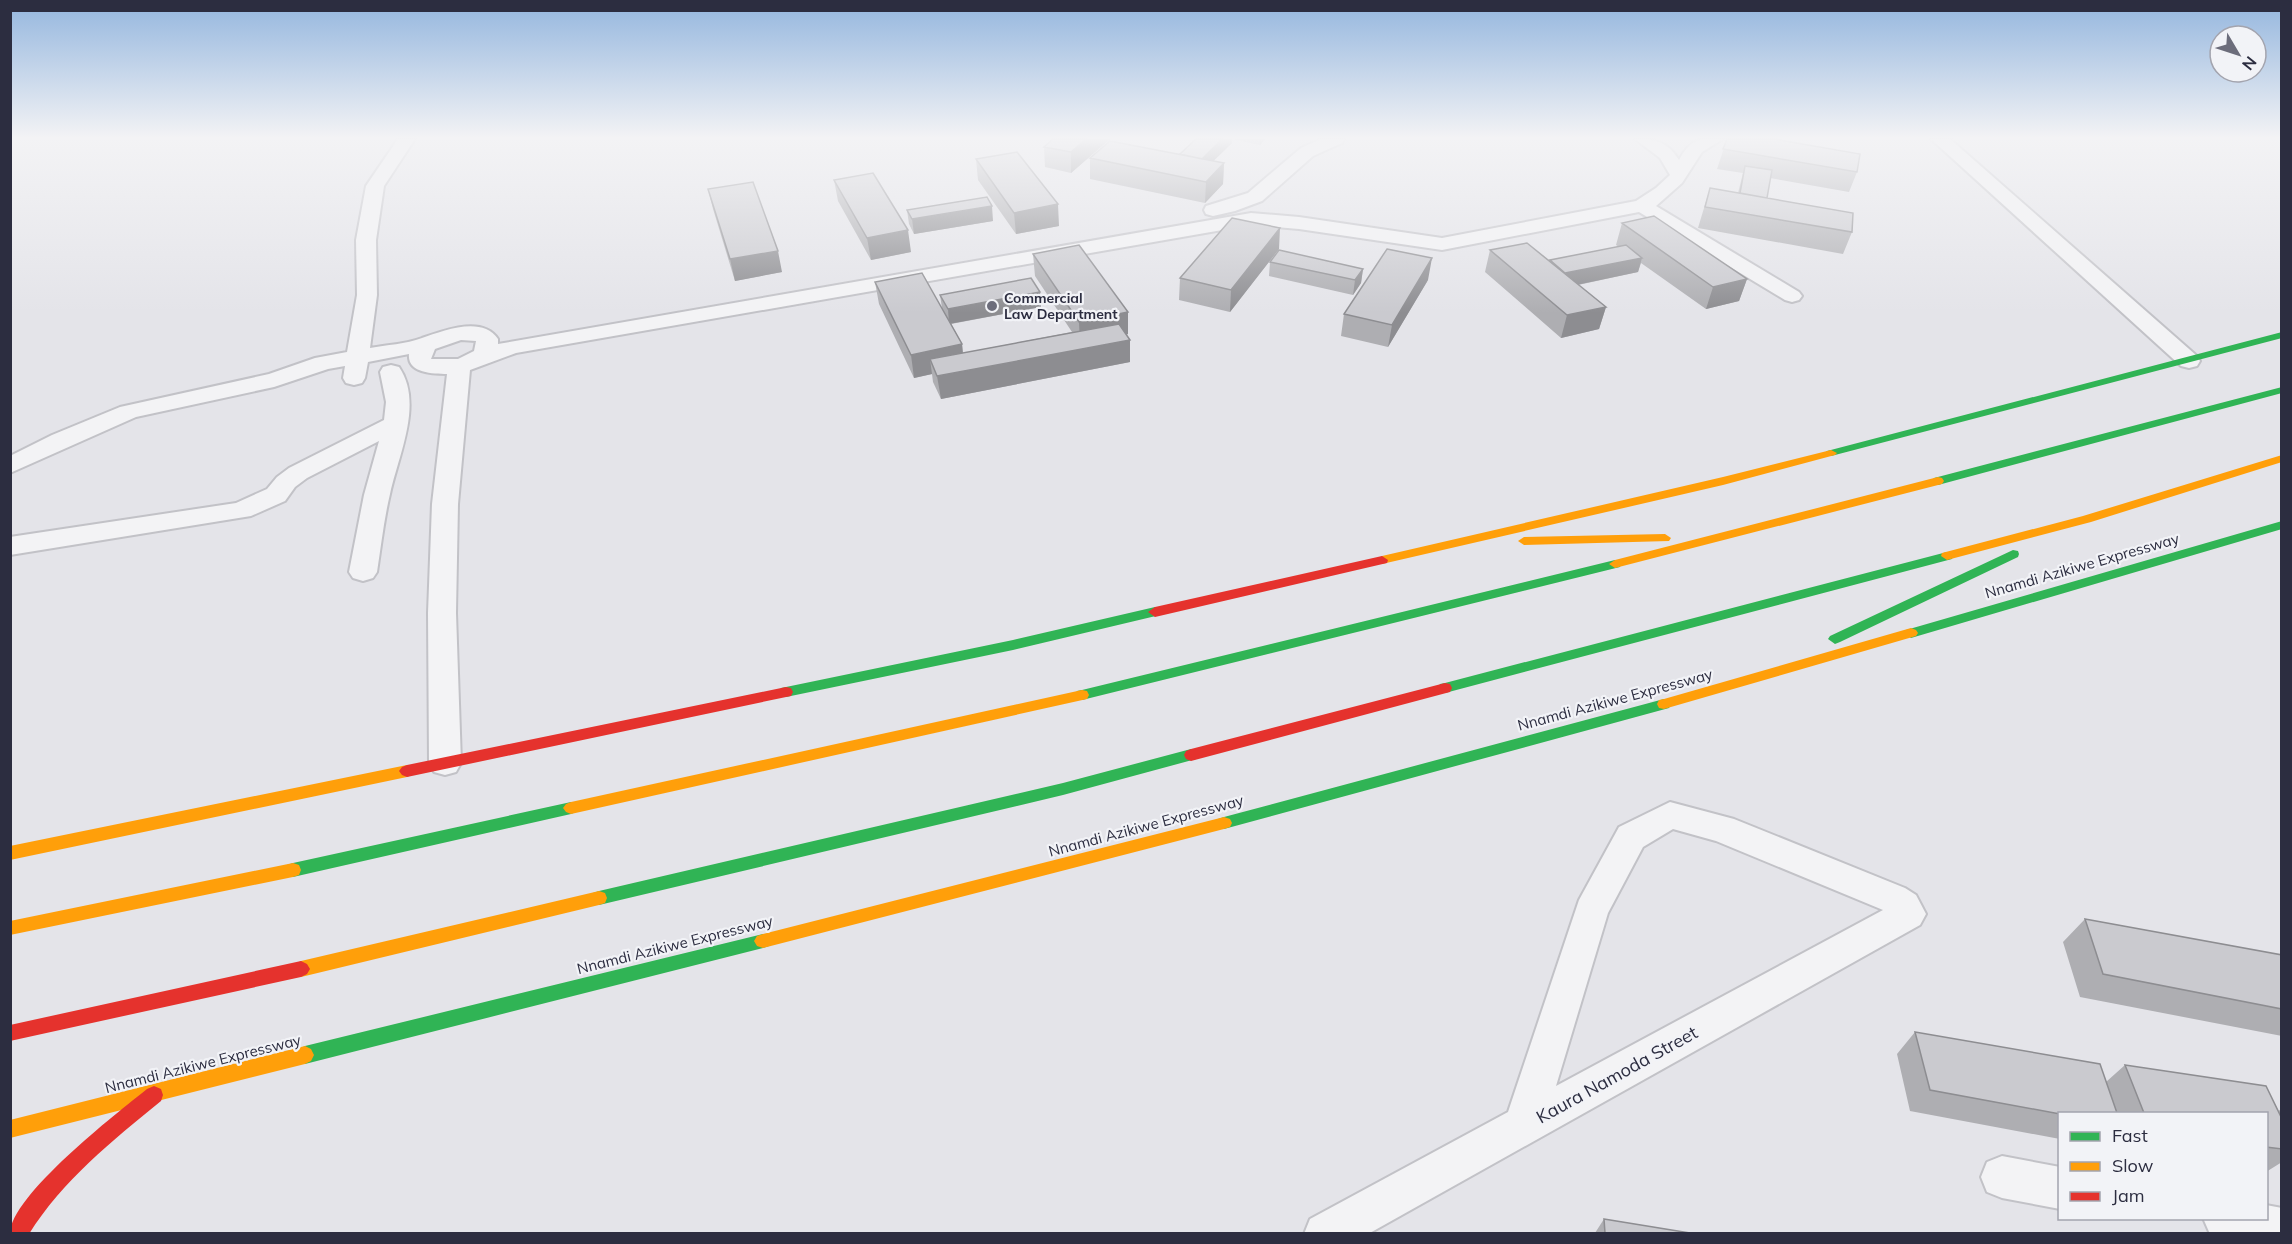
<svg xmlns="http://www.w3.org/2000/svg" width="2292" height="1244" viewBox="0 0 2292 1244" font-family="Mulish,sans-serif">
<rect width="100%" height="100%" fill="#e4e4e9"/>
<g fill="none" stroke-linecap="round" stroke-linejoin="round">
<defs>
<path id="street" d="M398,139H415L384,186L376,240L377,295L370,348C386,345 406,344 422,338C443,331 482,315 498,339V344L1251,213L1299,217L1442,238L1636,201L1656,188L1670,175L1660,158L1635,139C1655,139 1667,141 1679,160C1692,137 1699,139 1723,139L1702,152L1682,183L1656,206L1799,292L1802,296L1799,300L1792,302L1785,300L1639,212L1442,250L1299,229L1251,225L516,353L470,370L458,504L456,613L461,763L456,772L445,775L434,772L429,763L428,613L432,504L447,374C432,374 407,373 409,354L368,362L365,378L362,383L354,385L346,383L343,378L345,366L328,369L274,387L136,417L10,473V456L52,435L120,407L269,374L315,358L347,352L357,295L356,240L366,186ZM461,340L476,341L474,351L458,359H431L435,349Z
M1321,139H1344L1342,143L1313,156L1262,201L1235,211L1213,216L1206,214L1204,210L1206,206L1248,193L1301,148Z
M1931,139H1950L2197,356L2200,361L2197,366L2189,368L2181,366Z
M391,365L399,367C424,403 398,456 390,494C384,519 381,546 377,572L373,578L363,581L353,578L349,572L364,495L379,441L307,478L295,487L285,501L251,516L10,555V537L236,503L267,489L277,477L289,468L384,420L386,402L380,372L383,367Z
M1670,802L1734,819L1905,888L1916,895L1926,914L1920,925L1368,1234H1304L1310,1219L1508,1112L1579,900L1619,827ZM1673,829L1716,841L1883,910L1556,1086L1608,913L1643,847Z
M2002,1156L2060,1167V1209L2002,1198L1987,1192L1981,1177L1987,1162Z
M2266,1205L2282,1208V1234H2210L2203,1218H2266Z"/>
</defs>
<!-- street casing -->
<use href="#street" stroke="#c2c2c7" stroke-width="4"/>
<!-- street -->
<use href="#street" fill="#f3f3f5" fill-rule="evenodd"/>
<!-- fast -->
<path fill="#30b455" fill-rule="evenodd" d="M2282,332V338L1835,455L1831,456L1825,453L1827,451Z
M2282,387V393L1938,485L1932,481L1934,478Z
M2282,521V529L1911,638L1904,633L1906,630Z
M2013,550L2018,551L2019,554L2018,557L1840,642L1835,644L1828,639L1830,636Z
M1947,552L1953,556L1952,559L1445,693L1440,692L1438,688L1440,684L1445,683Z
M1615,560L1621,564L1620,567L1082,700L1077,699L1075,695L1077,691L1082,690Z
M1155,607L1160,609L1162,612L1160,615L1013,650L786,697L781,696L779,692L781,688L786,687L1013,640Z
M1664,699L1669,700L1671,704L1669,708L1224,829L1218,827L1216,823L1218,819L1224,817Z
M1191,749L1196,751L1198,755L1196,759L1063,795L599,905L593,903L591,898L593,893L599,891L1063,783Z
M571,802L576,804L579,808L576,812L571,814L293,877L287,875L285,870L287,865L293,863Z
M763,934L769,936L772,941L769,946L763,948L305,1064L299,1061L296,1055L299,1049L305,1046Z"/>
<!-- slow -->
<path fill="#ff9f0a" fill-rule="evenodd" d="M1831,450L1837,453L1835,455L1723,485L1382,564L1376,560L1382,556L1723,477Z
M2282,455V462L2091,522L1947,560L1941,556L1942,553L2083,516Z
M1938,477L1942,478L1944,481L1942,484L1615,568L1609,564L1615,560Z
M1665,534L1671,538L1669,541L1524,545L1518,541L1524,537Z
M1911,628L1916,630L1918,633L1916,636L1664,709L1659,708L1657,704L1659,700L1664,699Z
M1082,690L1087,691L1089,695L1087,699L571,814L566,812L563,808L566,804L571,802Z
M407,765L412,767L415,771L412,775L407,777L10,860V846Z
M1224,817L1230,819L1232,823L1230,827L1224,829L763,948L757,946L754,941L757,936L763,934Z
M293,863L299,865L301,870L299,875L293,877L10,935V921Z
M599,891L605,893L607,898L605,903L599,905L301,977L295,974L292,969L295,964L301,961Z
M305,1046L311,1049L314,1055L311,1061L305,1064L10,1138V1120Z"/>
<!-- jam -->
<path fill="#e5322d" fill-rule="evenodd" d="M1382,556L1388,560L1387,563L1155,617L1148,612L1155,607Z
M1445,683L1450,684L1452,688L1450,692L1191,761L1186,759L1184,755L1186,751L1191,749Z
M786,687L791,688L793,692L791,696L407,777L402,775L399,771L402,767L407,765Z
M301,961L307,964L310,969L307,974L301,977L10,1041V1025Z
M154,1086L161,1089L163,1095L161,1101C112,1141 63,1180 29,1234H10C10,1196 117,1113 147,1089Z"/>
</g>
<!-- wall -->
<path fill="#aeaeb2" d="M1053,139H1110L1071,173L1045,167L1044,147Z
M1196,139H1265L1260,145L1232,139V143L1213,161L1224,163L1223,184L1205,203L1090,179V158L1180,154Z
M1727,139L1857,172L1849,192L1770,178L1767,198L1852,232L1843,254L1698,228L1710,188L1738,193L1743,173L1717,169Z
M976,159L1059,226L1016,234L978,180Z
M834,180L911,252L871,260L838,201Z
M708,189L782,272L735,281L713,209Z
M907,210L993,221L914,234L909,224Z
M1622,223L1747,279L1739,301L1706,309L1641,263L1638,272L1578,285L1606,307L1599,329L1561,338L1485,272L1490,250L1550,261V260L1619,247L1616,245Z
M1279,249L1230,312L1179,300L1180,278Z
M1033,254L1128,312V334L1126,335L1130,362L941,399L933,382L932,374L914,378L879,304L875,282L942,308L940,295L1040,292L1041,307L951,324L962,344L963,353L1072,332L1035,276Z
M1270,262L1363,269L1361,283L1353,295L1269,276Z
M1428,280L1388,347L1341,336L1344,314Z
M2085,919L2282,955V1036L2080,997L2063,942Z
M1915,1032L2106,1082L2125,1065L2278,1111L2282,1109V1162L2266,1172V1113H2060V1139L1910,1111L1897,1054Z
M1604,1219L1690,1233H1595Z"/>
<!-- shaded-wall -->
<path fill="#8d8d91" d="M1086,139H1110L1071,173V152Z
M1222,139H1232V143L1197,177L1198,163Z
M1261,139H1265L1260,145Z
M1224,163L1223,184L1205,203L1206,182Z
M1058,204L1059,226L1016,234L1014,213Z
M992,206L993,221L914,234L912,219Z
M1280,228L1279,249L1230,312L1231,290Z
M908,230L911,252L871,260L867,238Z
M778,251L782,272L735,281L730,259Z
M1432,258L1428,280L1388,347L1392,325Z
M1642,258L1638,272L1562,288L1565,273Z
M1363,269L1361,283L1353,295L1355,280Z
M1747,279L1739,301L1706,309L1713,287Z
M1040,292L1041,307L949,324L948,309Z
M1606,307L1599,329L1561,338L1567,315Z
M1128,312V334L1080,344L1079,322Z
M1130,340V362L941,399L937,376Z
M962,344L964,367L930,359L932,374L914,378L911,355Z"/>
<!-- building -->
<path fill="#cacacf" stroke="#8d8d91" stroke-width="1.5" d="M1053,139H1086L1071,152L1044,147Z
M1196,139H1222L1202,159L1180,154Z
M1727,139H1774L1860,154L1857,172L1723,149Z
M1110,141L1224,163L1206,182L1090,158Z
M1017,152L1058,204L1014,213L976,159Z
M1745,166L1772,170L1767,198L1740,193Z
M873,173L908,230L867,238L834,180Z
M753,182L778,251L730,259L708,189Z
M1710,188L1853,213L1852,232L1705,207Z
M987,197L992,206L912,219L907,210Z
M1654,216L1747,279L1713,287L1622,223Z
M1232,218L1280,228L1231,290L1180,278Z
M1527,243L1606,307L1567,315L1490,250Z
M1079,245L1128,312L1079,322L1033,254Z
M1626,245L1642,258L1565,273L1550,260Z
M1387,249L1432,258L1392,325L1344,314Z
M1279,250L1363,269L1355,280L1270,262Z
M922,273L962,344L911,355L875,282Z
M1031,278L1040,292L948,309L940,295Z
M1119,324L1130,340L937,376L930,359Z
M2085,919L2282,955V1009L2103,974Z
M1915,1032L2100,1064L2117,1113L2060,1114L1930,1090Z
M2125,1065L2266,1086L2282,1119V1149L2266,1147V1113H2144Z
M1604,1219L1690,1233H1605Z"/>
<!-- sky -->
<linearGradient id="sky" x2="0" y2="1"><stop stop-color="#94b6de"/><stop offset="0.44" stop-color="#f3f3f5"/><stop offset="1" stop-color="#f3f3f5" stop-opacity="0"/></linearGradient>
<rect width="2292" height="313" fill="url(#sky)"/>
<!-- markers -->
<circle fill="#6c6d7b" stroke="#f2f3f7" stroke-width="2" cx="992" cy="306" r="6"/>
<g text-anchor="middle" stroke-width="4.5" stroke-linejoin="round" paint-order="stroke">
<!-- far-poi labels -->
<g font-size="14" font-weight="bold" fill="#2c2d40" stroke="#f2f3f7" text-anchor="start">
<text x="1004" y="303">Commercial<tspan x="1004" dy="16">Law Department</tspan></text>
</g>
<!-- street labels -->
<g font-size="15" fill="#2c2d40" stroke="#f2f3f7">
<text transform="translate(2082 566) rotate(-16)" y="5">Nnamdi Azikiwe Expressway</text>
<text transform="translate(1615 700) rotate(-15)" y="5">Nnamdi Azikiwe Expressway</text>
<text transform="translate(1146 826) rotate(-15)" y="5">Nnamdi Azikiwe Expressway</text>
<text transform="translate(675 945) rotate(-14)" y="5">Nnamdi Azikiwe Expressway</text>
<text transform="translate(203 1064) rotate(-14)" y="5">Nnamdi Azikiwe Expressway</text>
</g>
<!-- near-street labels -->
<g font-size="18" fill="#2c2d40" stroke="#f2f3f7">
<text transform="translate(1617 1075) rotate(-29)" y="6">Kaura Namoda Street</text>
</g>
</g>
<!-- border -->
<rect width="2292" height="1244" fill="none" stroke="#2c2d40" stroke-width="24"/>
<!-- legend -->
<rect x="2058" y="1112" width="210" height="108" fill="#f2f3f7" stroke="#a3a4ae" stroke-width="1.5"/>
<rect x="2070" y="1132" width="30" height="9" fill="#30b455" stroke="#a3a4ae" stroke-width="1.5"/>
<text x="2112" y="1142" font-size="18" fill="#2c2d40">Fast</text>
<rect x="2070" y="1162" width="30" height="9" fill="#ff9f0a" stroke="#a3a4ae" stroke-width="1.5"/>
<text x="2112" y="1172" font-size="18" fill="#2c2d40">Slow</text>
<rect x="2070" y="1192" width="30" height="9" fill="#e5322d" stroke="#a3a4ae" stroke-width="1.5"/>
<text x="2112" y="1202" font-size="18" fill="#2c2d40">Jam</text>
<!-- north arrow -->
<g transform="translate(2238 54) rotate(129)"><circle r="28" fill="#f2f3f7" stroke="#a3a4ae" stroke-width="1.5"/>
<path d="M0-4.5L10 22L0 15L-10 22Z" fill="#6c6d7b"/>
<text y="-9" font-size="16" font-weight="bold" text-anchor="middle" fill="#2c2d40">N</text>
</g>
</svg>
